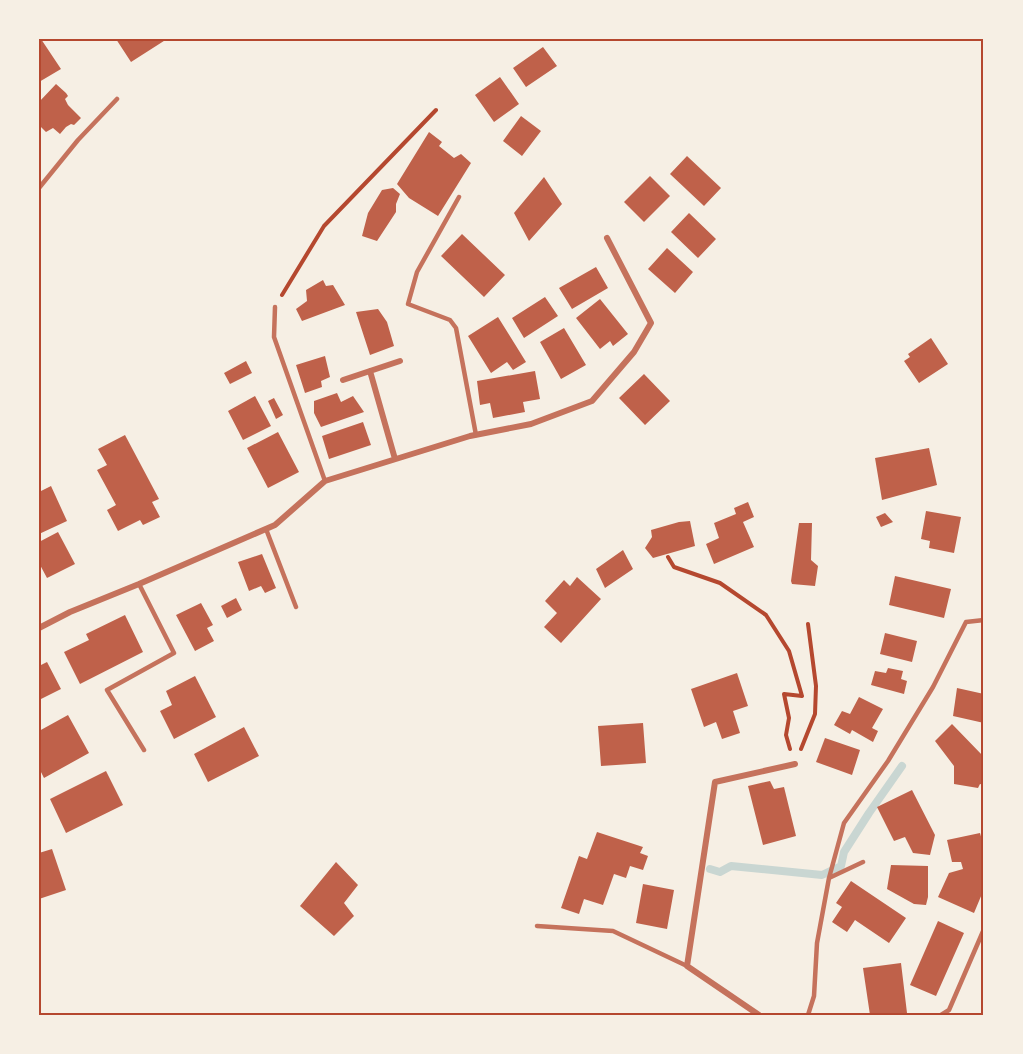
<svg xmlns="http://www.w3.org/2000/svg" width="1023" height="1054" viewBox="0 0 1023 1054" font-family="'Roboto Condensed',sans-serif">
<rect width="100%" height="100%" fill="#f6efe4"/>
<g fill="none" stroke-linecap="round" stroke-linejoin="round">
<!-- stream -->
<path stroke="#c9d6d2" stroke-width="8" d="M710,869L720,872L731,866L822,875L841,866L844,852L869,813L902,766"/>
</g>
<!-- building -->
<path fill="#bf614a" d="M39,39H41L61,69L39,82Z
M116,39H167L131,62Z
M543,47L557,66L526,87L513,68Z
M500,77L519,104L494,122L475,95Z
M56,84L66,93L68,96L65,99L68,105L81,118L74,125L71,124L66,127L60,134L53,128L46,132L39,125L40,113L39,102Z
M521,116L541,131L522,156L503,141Z
M429,132L442,142L439,146L454,158L461,154L471,163L438,216L409,198L397,184Z
M687,156L721,188L704,206L670,174Z
M650,176L670,196L644,222L624,202Z
M544,177L562,204L529,241L514,213Z
M393,188L400,194L396,204V212L377,241L362,236L368,213L382,190Z
M689,213L716,239L698,258L671,232Z
M462,234L505,275L484,297L441,256Z
M667,248L693,272L675,293L648,269Z
M596,267L608,288L572,309L559,288Z
M323,280L326,286L333,285L345,305L302,321L296,309L307,301L306,290Z
M545,297L558,316L524,338L512,318Z
M600,299L628,334L613,346L610,341L600,349L576,318Z
M378,309L387,322L394,346L370,355L356,312Z
M498,317L526,362L513,370L507,362L491,373L468,336Z
M564,328L586,365L561,379L540,342Z
M931,338L948,364L919,383L904,361L910,357L908,354Z
M325,356L330,377L321,381L322,387L305,393L296,365Z
M246,361L252,373L230,384L224,373Z
M535,371L540,399L523,402L525,412L493,418L490,403L480,405L477,381Z
M644,374L670,401L645,425L619,398Z
M337,393L341,402L353,396L364,412L321,427L314,413V401Z
M255,396L271,426L243,440L228,411Z
M274,398L283,415L276,419L268,401Z
M363,422L371,445L329,459L322,436Z
M278,432L299,472L268,488L247,448Z
M125,435L159,499L152,502L160,517L143,525L140,520L118,531L107,510L116,505L97,470L107,465L98,449Z
M929,448L937,485L882,500L875,458Z
M51,486L67,521L39,534V492Z
M748,502L754,517L743,522L754,547L714,564L706,544L719,538L714,523L736,514L734,508Z
M926,511L961,517L954,553L929,548L930,541L921,539Z
M885,513L893,522L881,527L876,517Z
M690,521L695,546L653,558L645,548L652,537L651,530L679,522Z
M799,523H812L811,560L818,566L815,586L792,584L791,581Z
M58,532L75,564L47,578L39,563V542Z
M623,550L633,569L605,588L596,569Z
M262,554L276,588L265,593L261,586L249,591L238,562Z
M895,576L951,589L944,618L889,605Z
M577,577L601,599L561,643L544,627L557,613L545,601L564,580L570,586Z
M236,598L242,610L227,618L221,606Z
M201,603L213,625L207,628L214,641L195,651L176,615Z
M125,615L143,652L80,684L64,652L89,640L86,634Z
M885,633L917,641L912,662L880,654Z
M47,662L61,689L39,700V666Z
M888,668L903,671L901,679L907,681L904,694L871,685L875,671L886,673Z
M737,673L748,706L733,711L740,733L722,739L716,722L704,727L691,689Z
M195,676L216,717L174,739L160,711L172,705L166,691Z
M957,688L984,694V723L953,716Z
M859,697L883,709L872,728L878,731L873,742L852,730L850,734L834,725L842,711L850,714Z
M68,715L89,753L44,778L39,768V731Z
M643,723L646,763L601,766L598,726Z
M952,724L984,757V785L980,784L978,788L954,784V766L935,741Z
M244,727L259,756L208,782L194,754Z
M825,738L860,750L852,775L816,762Z
M106,771L123,805L66,833L50,799Z
M770,781L774,789L784,787L796,836L763,845L748,786Z
M912,790L935,835L930,855L913,853L905,837L894,841L877,807Z
M597,832L643,847L640,853L648,856L643,870L630,866L626,878L614,874L603,905L584,899L579,914L561,908L579,856L587,859Z
M980,833L984,847V889L974,913L938,897L949,873L963,869L961,862H952L947,840Z
M52,849L66,890L39,899V853Z
M336,862L358,885L344,903L354,916L334,936L300,906Z
M891,865L928,866V897L926,905L914,904L887,889Z
M851,881L906,918L889,943L855,920L847,932L832,922L842,907L836,903Z
M643,884L674,890L667,929L636,923Z
M938,921L964,933L936,996L910,985Z
M901,963L907,1013L892,1015H870L863,968Z"/>
<g fill="none" stroke-linecap="round" stroke-linejoin="round">
<!-- path -->
<path stroke="#b5482f" stroke-width="4" d="M282,295L324,226L436,110
M668,557L674,567L720,583L766,615L789,651L802,696L784,694L789,718L786,735L790,749
M801,749L815,714L816,686L808,624"/>
<!-- service -->
<path stroke="#c5725c" stroke-width="4.5" d="M39,188L78,140L117,99
M459,197L417,272L408,304L450,320L456,328L476,435
M275,307L274,337L325,481
M266,529L296,607
M139,584L174,653L107,690L144,750
M829,878L863,862
M537,926L613,931L687,966
M808,1015L814,996L817,943L829,878L844,823L888,761L933,687L966,622L984,620
M941,1015L949,1010L984,929"/>
<!-- minor -->
<path stroke="#c5725c" stroke-width="6" d="M370,371L395,459
M343,380L400,361
M39,628L70,612L139,584L275,525L325,481L470,436L531,424L592,401L634,352L651,323L607,238
M759,1015L687,966L715,782L795,764"/>
</g>
<!-- border -->
<rect width="1023" height="1054" fill="none" stroke="#f6efe4" stroke-width="81"/>
<rect x="40" y="40" width="942" height="974" fill="none" stroke="#b5482f" stroke-width="2"/>
</svg>
